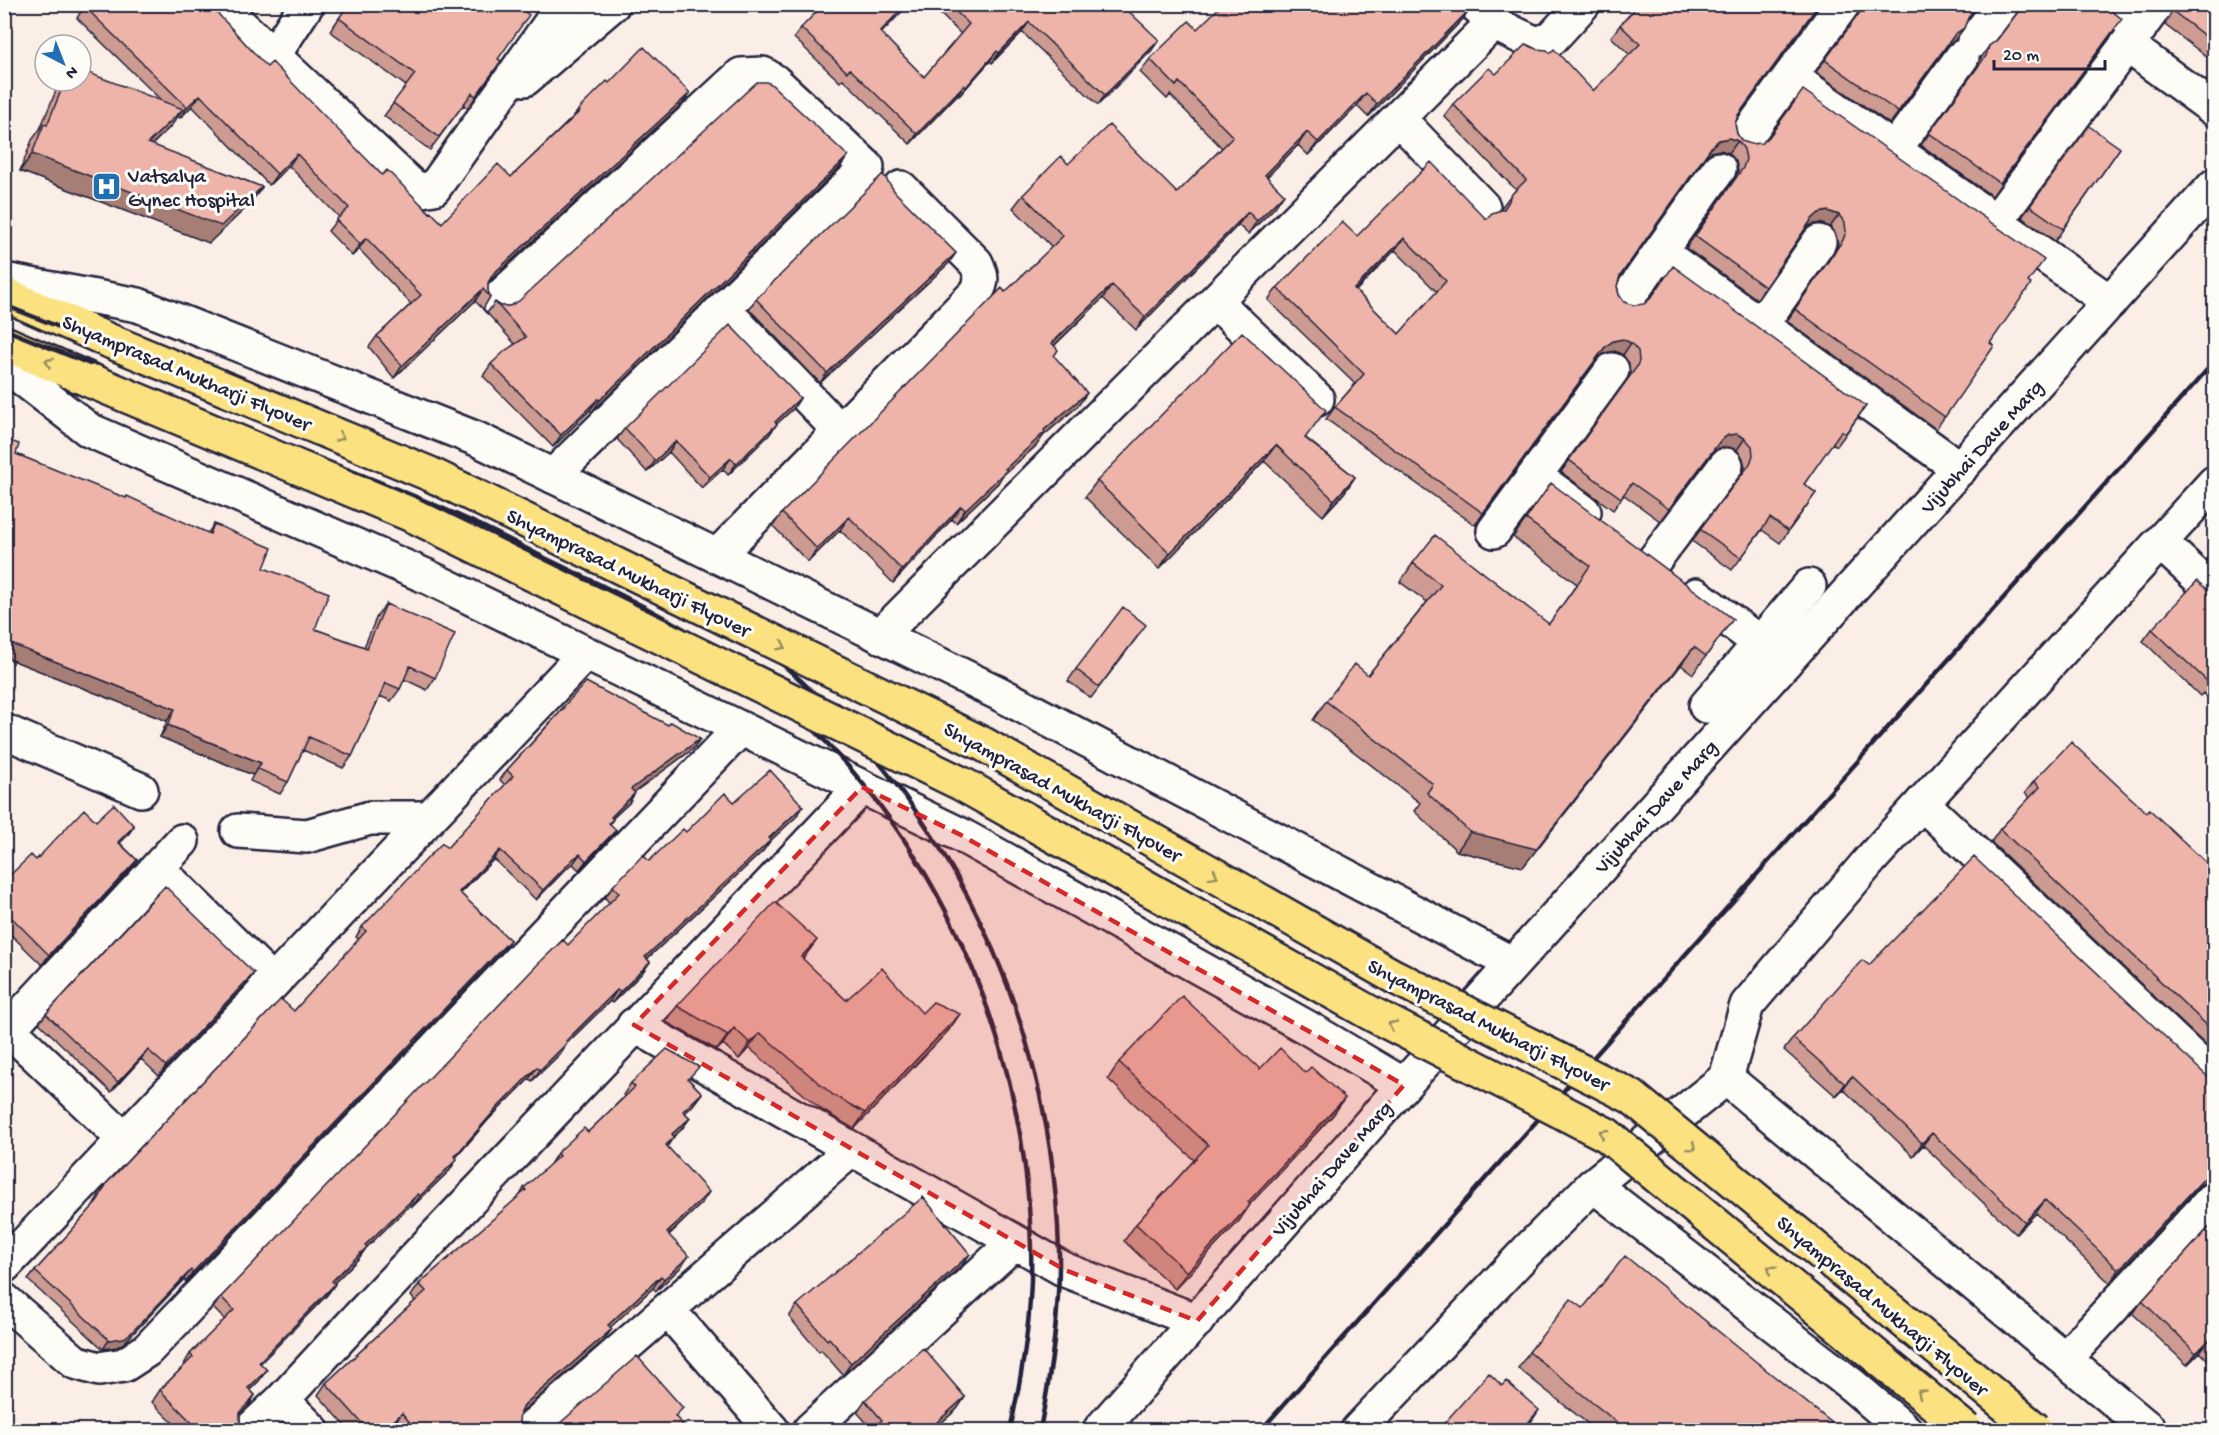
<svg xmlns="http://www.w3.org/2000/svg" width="2219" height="1435" viewBox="0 0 2219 1435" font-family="'Gochi Hand',sans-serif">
<rect width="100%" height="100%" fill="#faeee7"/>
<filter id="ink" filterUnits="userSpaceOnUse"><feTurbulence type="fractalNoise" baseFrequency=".0167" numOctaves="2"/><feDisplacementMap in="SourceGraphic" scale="12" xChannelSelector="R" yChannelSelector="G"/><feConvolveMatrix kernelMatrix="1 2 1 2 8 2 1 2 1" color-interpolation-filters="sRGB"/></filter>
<g filter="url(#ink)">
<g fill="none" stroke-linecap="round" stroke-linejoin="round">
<defs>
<path id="street" d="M218,4L412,186L422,190L434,188L564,4
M2108,4L2140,28
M1493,23L1536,44L1551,39L1583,4
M1974,41L2002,4
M2127,45L2214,109
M273,56L307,4
M1791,77L2110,302
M525,79L613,4
M1398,118L1483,207
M1745,138L1843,4
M1894,150L1962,57
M1719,169L1660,252L1960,469
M1996,221L2157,4
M498,299L741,75L763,74L774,81L867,167L553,476
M1627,299L1660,252
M1215,301L1317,399
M723,309L840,431
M1761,325L1819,242
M1535,476L1584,512
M1494,531L1612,370
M2161,543L2214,592
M717,556L976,293C983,281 982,276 976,263L901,188
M1652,563L1726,465
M1696,595L1785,662
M880,636L1493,23L1475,4
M1706,706L1809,586
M4,731L141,790
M1922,803L2214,1078
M238,831L307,836L370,818H429
M157,868L273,982
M4,1025L124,1139
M634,1025L1065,1270L1197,1321
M4,1034L182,841
M4,1266L585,654
M4,1300L75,1362L99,1369L124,1365L147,1350L740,729
M668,1310L772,1430
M2065,1359L2214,1198
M250,1430L282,1400
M312,1430L282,1400L357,1319L862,787
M529,1430L852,1149
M810,1430L1015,1242"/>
<path id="secondary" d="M4,280L138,305L477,439L998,693L1513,964
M4,364L89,430L428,577L959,834L1308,1028L1404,1085
M1726,1078L2150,1430
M1593,1185L1852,1385L1905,1430
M1100,1430L1404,1085L2214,186
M1358,1430L1528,1250L1593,1185L1726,1078L1747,1005L1871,859L2214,483"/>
<path id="primary" d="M4,294L112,342
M4,343L94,382"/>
</defs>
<!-- street casing -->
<use href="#street" stroke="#22223b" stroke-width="38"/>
<!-- secondary casing -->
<use href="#secondary" stroke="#22223b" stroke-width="38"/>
<!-- primary casing -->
<use href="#primary" stroke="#22223b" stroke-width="38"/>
<!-- street -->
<use href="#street" stroke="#fdfcf7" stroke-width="33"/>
<!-- secondary -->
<use href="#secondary" stroke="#fdfcf7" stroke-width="33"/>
<!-- primary -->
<use href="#primary" stroke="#fbe180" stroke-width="33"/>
<!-- rail -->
<path stroke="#22223b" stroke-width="4.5" d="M4,305C103,344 201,385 298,425C372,456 447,486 520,519C556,536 593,552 629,569C650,578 672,586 692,598C918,740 1052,985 1059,1251C1060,1312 1051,1372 1040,1430
M4,329C97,367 191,405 284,444C343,468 404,490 462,517C490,529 517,544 545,558C605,587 666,615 722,653C915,786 1026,1016 1031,1248C1033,1310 1023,1370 1010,1430
M1261,1430L2214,362"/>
<defs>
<path id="primary-bridge" d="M112,342L430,474L983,744L1393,976L1632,1097L2036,1430
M94,382L412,515L962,784L1372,1014L1607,1135L1966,1430"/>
</defs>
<!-- primary-bridge casing -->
<use href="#primary-bridge" stroke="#22223b" stroke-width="38" stroke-linecap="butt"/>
<!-- primary-bridge -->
<use href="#primary-bridge" stroke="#fbe180" stroke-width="33"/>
</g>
<!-- wall -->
<path fill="#cd9b91" stroke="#22223b" stroke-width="1.5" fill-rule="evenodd" d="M349,4L498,59L501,61L468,108L463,105L430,150L384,116L406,86L330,31Z
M909,4L881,33L924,77L961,34L930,4H1121L1152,50L1098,105L1022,32L992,63L990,61L959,96L957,95L910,144L843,79L840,82L794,38L801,28Z
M1861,4H1978L1967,19L1964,28L1955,40L1947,46L1890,124L1816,72L1859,14L1862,7Z
M2020,4H2103L2113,31L1992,196L1921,145L1977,67L1981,58L1989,46L1997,40L2018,14Z
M2175,4H2214V62L2165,25Z
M84,6L267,67L382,175L430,213L442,223L511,177L574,116L579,109L609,83L690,93L682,104L488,283V291L490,297L483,309L475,301L394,378L369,347L377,336L411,304L359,249L352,256L328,231L339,217L289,166L269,185L192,106L180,118L178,116L171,126L152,145L262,187L250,204L209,243L20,171L32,140L40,129L60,81H81L163,102L77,18Z
M1463,19L1368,117L1357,106L1308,155L1298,145L1267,177L1275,207L1248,234L1238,225L1136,330L1103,298L1054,346V356L1078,406L1043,436L1036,446L1002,476L998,483L956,523L952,519L893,583L840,530L808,562L773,526L782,513L1052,247L1013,208L1023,195L1068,164L1177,193L1222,148L1170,95L1167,99L1140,72L1150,59L1197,29Z
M1620,25L1738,116L1735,124L1737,134L1742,141L2028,282L1990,343L1994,346L1936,429L1787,321L1835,252L1838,244L1836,235L1830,227L1820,223L1811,225L1804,231L1757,299L1686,248L1734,180L1738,171L1736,161L1729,153L1720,150L1711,152L1704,158L1620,276L1617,286L1619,295L1624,302L1866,406L1837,446L1832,443L1804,484L1816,493L1780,543L1762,530L1732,570L1692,541L1742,474L1745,467L1743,458L1737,450L1729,447L1719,448L1711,453L1660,521L1624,495L1613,510L1561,472L1628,379L1630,373L1629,363L1623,355L1615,351L1605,353L1597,359L1475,525L1326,419L1335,407L1355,384L1268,300L1277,288L1357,236L1486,219L1501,210V208L1510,196L1516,190L1444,116L1453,104L1496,74L1593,91L1630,55L1611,37ZM1395,250L1437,292L1399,334L1356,291Z
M2120,148L2055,241L2022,217L2030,206Z
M848,156L840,167L592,412L590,410L553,447L483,376L491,364L515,344L487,313L495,302L501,306H510Z
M949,263L820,383L749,309L756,299Z
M800,398L793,409L776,424L769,435L728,475L723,469L702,488L669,452L647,472L617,439L625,428Z
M1306,438L1355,477L1344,493L1323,516L1264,461L1159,569L1085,497L1097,481Z
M4,439L16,454L208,533L214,524L264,568L315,629L364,647L377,616L386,604L435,678L427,690L404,679L400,689L391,701L380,696L352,756L343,768L303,750L288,782L280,794L250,781L253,775L160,737L167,721L4,657Z
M1526,519L1733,619L1693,674L1681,665L1523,867L1457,851L1414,811L1420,803L1313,720L1326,701L1368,675L1427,602L1400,582L1413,563L1549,624L1577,584L1513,537Z
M2211,593L2214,595V704L2203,693L2200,696L2143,641L2152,629Z
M1138,636L1091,698L1068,681L1076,669Z
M563,707L693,749L634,792L629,803L612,819H613L610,824L616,830L609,839L579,870L573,864L567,868L536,900L494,859L460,893L510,940L503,950L186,1282L184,1279L124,1343L117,1347L103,1349L28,1280L35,1271L93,1207L100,1192L107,1183L294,1011L359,940L356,937L362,927L447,848L505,785L500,780L507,770L556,716Z
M2034,781L2146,812L2214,870V1053L1991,842L2000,829L2030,798L2025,793Z
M734,802L796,817L770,841L763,851L647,959L650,962L642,973L612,1003L610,1001L567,1043L560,1054L532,1081L529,1079L489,1119L456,1157L450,1170L412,1207L410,1205L366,1248L359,1258L334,1283L335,1284L327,1295L260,1363L259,1381L250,1390L255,1395L240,1415V1422L244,1431H181L152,1402L160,1390L183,1367V1366L190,1354L225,1320L213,1308L221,1297L610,903L605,898L613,886L649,861L686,832Z
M96,821L134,826L127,836L120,843L137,860L129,871L42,965L4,928V881Z
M806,955L802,959L846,1000L922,1013L949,1030L854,1129L822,1110L749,1048L739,1059L723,1044L717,1050L666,1022L677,1006Z
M1869,965L2209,1180L2200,1185L2110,1283L2036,1213L2016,1234L1923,1145L1913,1156L1843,1089L1836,1096L1784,1050L1793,1038Z
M254,973L247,983L159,1076L141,1059L111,1092L39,1023L46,1014Z
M1119,1062L1260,1069L1305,1073L1345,1098L1333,1115L1250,1204L1239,1221L1175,1289L1124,1241L1136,1224L1194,1160L1108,1079Z
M689,1080L702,1093L693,1105L685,1113L690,1118L681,1130L674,1136L667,1147L701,1204L669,1235L680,1268L656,1291L653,1288L610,1327L603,1341L519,1413V1421L524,1431H398L393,1425L388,1431H350L318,1395L326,1383L415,1301L411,1296L419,1284L519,1197L524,1188L549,1166L557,1153L588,1132L624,1097L623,1095L631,1083Z
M2214,1222V1366L2200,1352L2187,1365L2133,1314L2142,1301Z
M962,1265L843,1375L821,1350L819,1352L789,1317L797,1305Z
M1583,1308L1842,1431H1597L1518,1368L1529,1352Z
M965,1397L957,1409L932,1431H871L872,1429L857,1412L865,1400Z"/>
<!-- shaded-wall -->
<path fill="#a77e76" stroke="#22223b" stroke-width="1.5" d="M906,4H909L873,42L880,32Z
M1473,6L1463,19L1368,117L1377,104Z
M1029,22L1022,32L992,63L999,53Z
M1964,28L1955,40L1947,46L1890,124L1955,34Z
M1159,40L1152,50L1098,105L1105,95Z
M997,51L990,61L959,96L966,87Z
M964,85L957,95L910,144L917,134Z
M690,93L682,104L485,285L493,274Z
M1366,93L1357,106L1308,155L1318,142Z
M200,95L192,106L180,118L187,107Z
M183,109L171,126L136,160L148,143Z
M1307,132L1298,145L1256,188L1265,175Z
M1729,138L1738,141L1729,153L1720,150L1711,152L1704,158L1712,146L1719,140Z
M32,154L262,187L250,204L209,243L20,171Z
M297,154L289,166L269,185L277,174Z
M848,156L840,167L592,412L600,400Z
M1284,194L1275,207L1248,234L1257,221Z
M1828,211L1839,215L1830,227L1820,223L1811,225L1804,231L1812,219L1819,213Z
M1248,212L1238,225L1136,330L1145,317Z
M366,238L359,249L352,256L360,244Z
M1404,238L1395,250L1345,301L1354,289Z
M956,253L949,263L820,383L827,373Z
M1112,285L1103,298L1043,356L1052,343Z
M483,289L475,301L394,378L402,366Z
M1623,339L1631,343L1623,355L1615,351L1605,353L1597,359L1475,525L1605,347L1613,341Z
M1087,393L1078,406L1043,436L1036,446L1002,476L998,483L956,523L965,510L1005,469L1044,430Z
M800,398L793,409L767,433L775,422Z
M598,399L590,410L553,447L561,435Z
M777,424L769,435L728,475L736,464Z
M1737,434L1745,438L1737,450L1729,447L1719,448L1711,453L1660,521L1720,441L1728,435Z
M676,441L669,452L647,472L655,461Z
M1276,445L1264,461L1159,569L1170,553Z
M731,458L723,469L702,488L710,477Z
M1355,477L1344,493L1323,516L1334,500Z
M961,506L952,519L893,583L902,570Z
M849,517L840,530L808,562L817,549Z
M4,641L175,709L167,721L4,657Z
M1694,647L1681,665L1523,867L1457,851L1470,832Z
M168,725L261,763L253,775L160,737Z
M700,739L693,749L625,799L631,789Z
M635,793L629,803L604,826L611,817Z
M803,806L796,817L770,841L763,851L637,968L645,957Z
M134,826L127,836L110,852L118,842Z
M616,830L609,839L579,870L586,861Z
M500,850L494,859L452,901L459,892Z
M580,854L573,864L567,868L536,900L543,890L573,859Z
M137,860L129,871L42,965L49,955Z
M510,940L503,950L186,1282L193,1272Z
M817,940L806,955L790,973L801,957Z
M650,962L642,973L612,1003L620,992Z
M254,973L247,983L159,1076L166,1066Z
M617,990L610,1001L558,1052L566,1041Z
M960,1014L949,1030L854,1129L865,1113Z
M734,1028L723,1044L717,1050L728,1035Z
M760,1033L749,1048L739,1059L750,1043Z
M567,1043L560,1054L532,1081L540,1070Z
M148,1050L141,1059L111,1092L118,1082Z
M537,1067L529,1079L489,1119L447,1168L455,1156L497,1108Z
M1852,1076L1843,1089L1836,1096L1845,1084Z
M702,1093L693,1105L675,1123L683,1111Z
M1345,1098L1333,1115L1236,1219L1248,1202Z
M690,1118L681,1130L663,1146L672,1134Z
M1932,1133L1923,1145L1913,1156L1922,1143Z
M457,1159L450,1170L412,1207L420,1196Z
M2214,1169V1180H2209L2200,1185L2110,1283L2119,1270L2209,1173Z
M709,1192L701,1204L658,1245L667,1233Z
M418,1194L410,1205L366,1248L359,1258L324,1293L332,1281L365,1245Z
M2045,1200L2036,1213L2016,1234L2025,1222Z
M1250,1205L1239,1221L1175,1289L1187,1272Z
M970,1254L962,1265L843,1375L851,1363Z
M689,1256L680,1268L656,1291L664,1279Z
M191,1270L184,1279L124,1343L117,1347L103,1349L109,1340Z
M661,1276L653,1288L600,1337L608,1325Z
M335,1284L327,1295L251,1373L259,1362Z
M612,1329L603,1341L517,1416L525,1404Z
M2209,1340L2200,1352L2187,1365L2196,1353Z
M267,1370L259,1381L240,1399L248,1388Z
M255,1395L248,1407L232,1424L240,1413Z
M965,1397L957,1409L932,1431H927Z
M1539,1410L1525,1431H1521Z
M402,1413L393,1425L388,1431H383Z"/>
<!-- building -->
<path fill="#eeb4a9" stroke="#22223b" stroke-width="1.5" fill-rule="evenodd" d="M86,4H209L267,67L272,62L382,175L387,170L430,213L431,212L442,223L498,164L511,177L580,111L579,109L607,81L609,83L644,47L690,93L493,274L488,283V291L490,297L483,289L402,366L377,336L421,295L366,238L360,244L336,220L349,208L297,154L277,174L200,95L187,107L84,6Z
M349,4H529L525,12L529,15L498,59L501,61L476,96L472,93L439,137L393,103L415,74L339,18Z
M824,4H906L880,32L924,77L969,24L948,4H1121L1159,40L1105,95L1029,22L999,53L997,51L966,87L964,85L917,134L850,69L847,72L801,28Z
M1223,4H1471L1473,6L1377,104L1366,93L1318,142L1307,132L1265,175L1284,194L1257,221L1248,212L1145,317L1112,285L1052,343L1058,350L1054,356L1087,393L1044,430L1045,432L1005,469L1007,470L965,510L961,506L902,570L849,517L817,549L782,513L1002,288L1005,292L1063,236L1023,195L1061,156L1068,164L1109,125L1177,193L1233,137L1179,82L1176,86L1150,59L1189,21L1197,29Z
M1639,4H1819L1738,115L1735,124L1737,134L1742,141L1751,144L1762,143L1769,137L1803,90L2044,260L2028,282L2031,284L1990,343L1994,346L1945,417L1795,309L1843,240L1846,232L1845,223L1839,215L1828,211L1819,213L1812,219L1765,287L1695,236L1743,168L1746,159L1744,149L1738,141L1729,138L1719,140L1712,146L1620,276L1617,286L1619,295L1624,302L1633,305L1644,304L1651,298L1673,266L1866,406L1845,434L1841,431L1804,484L1816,493L1788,531L1770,518L1741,558L1700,529L1750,464L1753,455L1752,446L1745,438L1737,434L1728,435L1720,441L1669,509L1632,483L1621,498L1569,460L1636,368L1639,361L1638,351L1631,343L1623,339L1613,341L1605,347L1483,513L1335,407L1364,374L1277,288L1342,222L1357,236L1431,162L1486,219L1492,213L1504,209L1509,201L1510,196L1526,180L1453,104L1489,68L1496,74L1526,44L1536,49L1547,50L1550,53L1554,49L1593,91L1640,44L1620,25ZM1404,238L1446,281L1399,334L1354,289Z
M1866,4H1977L1968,18L1964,28L1955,34L1898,112L1825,60Z
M2024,4H2103L2122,19L2000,183L1929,133L1986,56L1989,46L1997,40Z
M2178,4H2214V43L2174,12Z
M81,70L183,109L148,143L262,187L221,226L32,154L44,124L47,125L65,81H81Z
M757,82H766L771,84L848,156L600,400L598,399L561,435L491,364L506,350L526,337L495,302L501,306H510L519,301Z
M2089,126L2120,148L2063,229L2030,206Z
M883,174L895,192L956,253L827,373L756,299Z
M730,325L800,398L775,422L777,424L736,464L731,458L710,477L676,441L655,461L625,428Z
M1242,332L1326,410L1305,438L1355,477L1334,500L1276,445L1170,553L1097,481Z
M4,439L19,444L16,454L126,498L127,496L210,534L214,524L272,548L264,568L329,593L315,629L367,648L386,604L455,634L435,678L410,666L400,689L386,683L352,756L309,737L288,782L258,769L261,763L168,725L175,709L4,641Z
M1551,483L1733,619L1706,656L1694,647L1536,849L1470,832L1427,793L1433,784L1326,701L1355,664L1368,675L1441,585L1413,563L1435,535L1549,624L1590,566L1526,519Z
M2197,581L2211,593L2214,595V683L2212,680L2209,683L2152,629Z
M1123,607L1146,625L1099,687L1076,669Z
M586,682L668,725L671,722L700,739L631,789L635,793L611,817L613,819L609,823L616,830L586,861L580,854L573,859L543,890L500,850L459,892L510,940L193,1272L191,1270L131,1333L124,1338L109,1340L35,1271L97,1202L107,1183L281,999L294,1011L366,931L362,927L442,843L447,848L513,776L507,770L564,708L563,707Z
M2071,742L2146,812L2149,809L2214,870V1032L2000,829L2040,787L2034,781Z
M770,770L803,806L769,838L771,840L645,957L650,962L620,992L617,990L566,1041L567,1043L540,1070L537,1067L497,1108L455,1156L457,1159L420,1196L418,1194L365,1245L367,1247L332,1281L335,1284L259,1362L267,1370L248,1388L255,1395L240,1413V1422L244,1431H200L160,1390L193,1357L190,1354L234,1310L221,1297L538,964L563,940L568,945L619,893L613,886L643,855L649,861L683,829L686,832L725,793L734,802Z
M114,804L134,826L118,842L137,860L49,955L4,910V881L31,855L36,860L84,809L96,821Z
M1974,857L2210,1079L2214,1082V1169L2209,1173L2119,1270L2045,1200L2025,1222L1932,1133L1922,1143L1852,1076L1845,1084L1793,1038L1862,960L1869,965Z
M165,886L254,973L166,1066L148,1050L118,1082L46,1014Z
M775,902L817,940L801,957L846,1000L882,968L922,1013L933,1002L960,1014L865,1113L833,1095L760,1033L750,1043L734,1028L728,1035L677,1006Z
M1182,996L1260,1069L1280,1048L1305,1073L1311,1067L1345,1098L1248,1202L1250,1205L1187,1272L1136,1224L1208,1145L1119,1062Z
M667,1049L699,1067L688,1079L702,1093L683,1111L690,1118L672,1134L674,1137L666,1145L709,1192L667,1233L689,1256L664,1279L661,1276L608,1325L612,1329L525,1404L520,1412L519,1421L524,1431H417L402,1413L383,1431H369L326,1383L426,1291L419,1284L526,1190L524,1188L559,1156L557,1153L584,1128L588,1132L635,1087L631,1083Z
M923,1197L970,1254L851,1363L829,1338L827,1340L797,1305Z
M2214,1222V1345L2209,1340L2196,1353L2142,1301Z
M1625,1256L1842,1431H1762L1759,1428L1758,1431H1628L1529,1352L1571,1299L1583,1308Z
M923,1348L965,1397L927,1431H871L882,1420L865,1400Z
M637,1356L683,1408L675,1416L688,1431H551Z
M1489,1373L1502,1386L1506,1381L1539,1410L1521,1431H1437Z
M282,1422L291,1431H271Z"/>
<!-- one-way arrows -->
<defs><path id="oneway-chevron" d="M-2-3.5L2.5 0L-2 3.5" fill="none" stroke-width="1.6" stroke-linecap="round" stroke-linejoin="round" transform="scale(1.5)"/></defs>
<g stroke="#998b61">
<use href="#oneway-chevron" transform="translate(49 362) rotate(-156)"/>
<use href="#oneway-chevron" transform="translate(340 437) rotate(23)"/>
<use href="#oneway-chevron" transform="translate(782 646) rotate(26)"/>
<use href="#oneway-chevron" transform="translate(1214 875) rotate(29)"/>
<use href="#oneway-chevron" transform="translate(1392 1025) rotate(-153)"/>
<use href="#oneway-chevron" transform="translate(1603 1133) rotate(-149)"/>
<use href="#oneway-chevron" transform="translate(1692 1147) rotate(40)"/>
<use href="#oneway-chevron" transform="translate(1771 1269) rotate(-141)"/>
<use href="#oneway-chevron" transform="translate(1921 1393) rotate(-141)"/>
</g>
</g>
<!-- marked area -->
<path fill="#d62828" fill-opacity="0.2" stroke="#d62828" stroke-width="4.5" stroke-dasharray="12 8" stroke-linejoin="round" d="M862,787L959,834L1404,1085L1197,1321L1065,1270L634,1025Z"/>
<!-- icons -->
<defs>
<symbol id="hospital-square" viewBox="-11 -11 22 22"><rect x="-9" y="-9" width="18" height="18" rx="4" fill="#1f6fb2" stroke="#fdfcf7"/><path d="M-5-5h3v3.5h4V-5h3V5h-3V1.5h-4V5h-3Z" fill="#fff"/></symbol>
</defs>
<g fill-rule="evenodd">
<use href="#hospital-square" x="90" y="170" width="33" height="33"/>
</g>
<g text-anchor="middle" stroke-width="6" stroke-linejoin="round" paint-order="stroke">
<!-- poi labels -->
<g font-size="21" fill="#22223b" stroke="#fdfcf7" text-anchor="start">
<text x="128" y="182">Vatsalya<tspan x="128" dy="24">Gynec Hospital</tspan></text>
</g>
<!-- street labels -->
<g font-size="21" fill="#22223b" stroke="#fdfcf7">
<text transform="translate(187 372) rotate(23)" y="7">Shyamprasad Mukharji Flyover</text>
<text transform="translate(1981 446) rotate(-48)" y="7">Vijubhai Dave Marg</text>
<text transform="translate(629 572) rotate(26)" y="7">Shyamprasad Mukharji Flyover</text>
<text transform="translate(1063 791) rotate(29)" y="7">Shyamprasad Mukharji Flyover</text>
<text transform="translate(1655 806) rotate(-48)" y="7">Vijubhai Dave Marg</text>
<text transform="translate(1489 1024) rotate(27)" y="7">Shyamprasad Mukharji Flyover</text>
<text transform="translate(1331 1168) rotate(-49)" y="7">Vijubhai Dave Marg</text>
<text transform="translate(1883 1305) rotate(40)" y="7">Shyamprasad Mukharji Flyover</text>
</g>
</g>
<!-- margin -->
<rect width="2219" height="1435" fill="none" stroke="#fdfcf7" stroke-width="24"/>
<rect x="12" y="12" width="2195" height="1411" fill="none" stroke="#22223b" stroke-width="2" filter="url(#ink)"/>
<!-- north arrow -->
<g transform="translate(63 63) rotate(138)"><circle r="28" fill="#fdfcf7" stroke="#a5a5ac" stroke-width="1.5"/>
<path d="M0-4.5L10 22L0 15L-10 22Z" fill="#1f6fb2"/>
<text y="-9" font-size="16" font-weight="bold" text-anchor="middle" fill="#22223b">N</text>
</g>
<!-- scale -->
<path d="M1994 60v9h111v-9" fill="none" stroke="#22223b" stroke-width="3"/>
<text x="2003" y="60" font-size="18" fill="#22223b" stroke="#fdfcf7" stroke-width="4.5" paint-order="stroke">20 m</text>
</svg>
